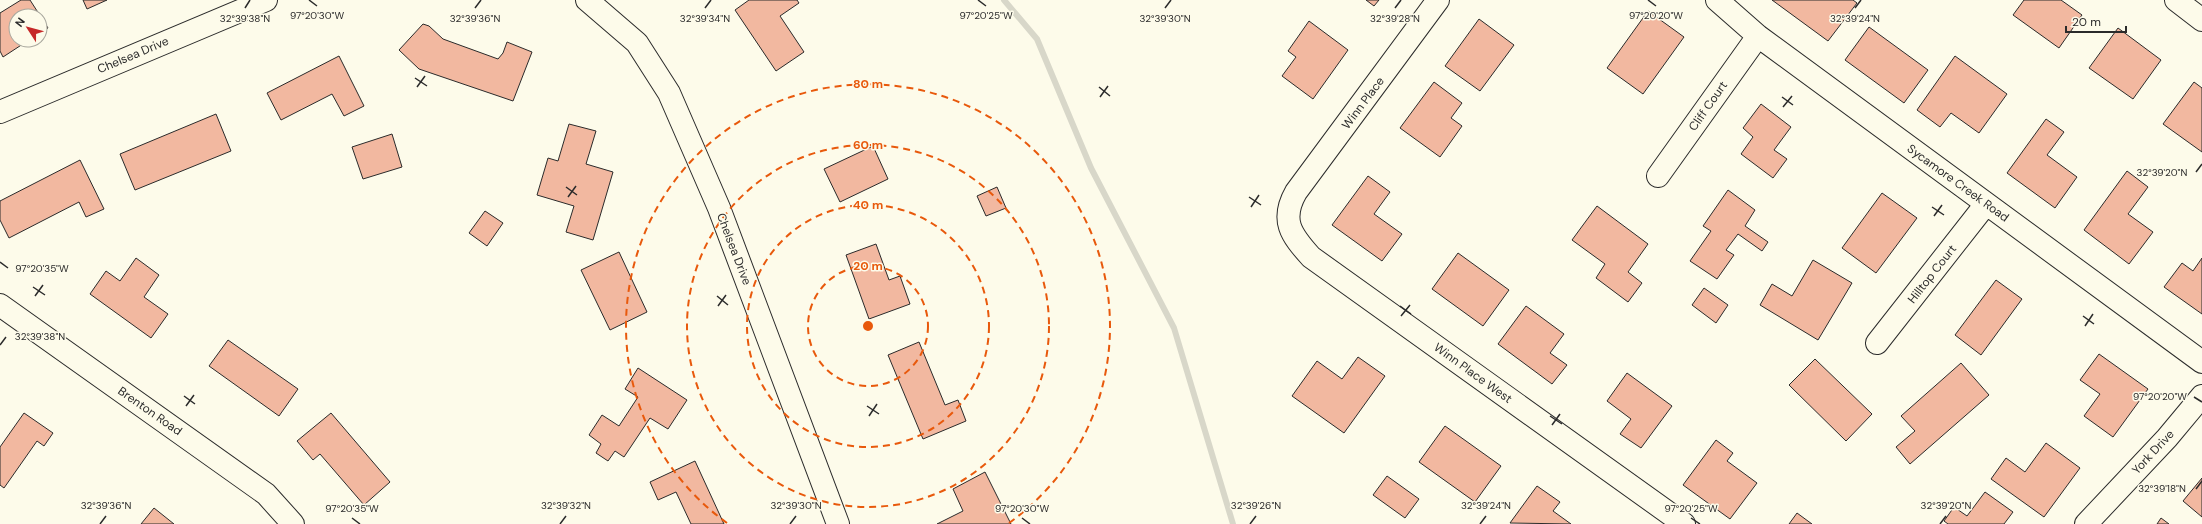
<svg xmlns="http://www.w3.org/2000/svg" width="2202" height="524" viewBox="0 0 2202 524" font-family="'DM Sans',sans-serif">
<rect width="100%" height="100%" fill="#fdfbea"/>
<g fill="none" stroke-linecap="round" stroke-linejoin="round">
<!-- stream -->
<path stroke="#d8d7c9" stroke-width="6" d="M1004,0L1037,39L1091,168L1174,328L1233,524"/>
</g>
<!-- building -->
<path fill="#f2b8a0" stroke="#2b2b2b" d="M21,0H30L48,28L40,33V16H16V40H29L3,57L0,51V13Z
M83,0H107L87,9Z
M749,0H797L799,3L780,16L804,52L776,71L735,10Z
M1366,0H1379L1374,6Z
M1772,0H1853L1857,3L1828,41Z
M2024,0H2061L2082,15L2059,48L2013,15Z
M1648,11L1684,37L1643,94L1607,68Z
M1479,19L1514,45L1480,91L1445,66Z
M1309,21L1348,50L1313,99L1282,76L1296,57L1288,51Z
M423,24L429,26L443,39L498,59L503,53L507,42L532,52L513,101L419,69L399,50Z
M1869,27L1928,70L1904,103L1845,60Z
M2118,28L2161,60L2133,99L2089,68Z
M339,56L364,106L344,116L332,94L281,120L267,93Z
M1955,56L2007,94L1979,133L1951,113L1940,127L1917,110Z
M1434,82L1462,103L1451,118L1462,126L1440,157L1400,128Z
M2194,82L2202,88V152L2163,124Z
M1761,104L1791,127L1774,150L1787,159L1773,178L1741,154L1753,137L1743,128Z
M216,114L231,151L135,190L120,154Z
M2046,119L2064,132L2047,155L2077,177L2055,208L2007,173Z
M569,124L596,131L586,164L613,172L593,240L566,232L574,206L537,195L548,158L558,161Z
M392,134L402,167L363,179L352,147Z
M873,146L888,179L840,202L824,169Z
M80,160L104,209L86,217L79,202L9,238L0,220V201Z
M2127,171L2148,187L2128,214L2153,232L2129,264L2084,230Z
M1368,176L1390,192L1374,214L1402,234L1382,261L1332,225Z
M997,187L1006,208L986,216L977,196Z
M1728,190L1755,210L1745,226L1768,242L1762,251L1738,234L1726,250L1734,255L1717,279L1690,261L1711,231L1703,226Z
M1882,193L1917,218L1876,273L1842,248Z
M1597,206L1648,244L1628,272L1642,283L1628,302L1596,278L1605,264L1572,240Z
M485,211L503,223L487,246L469,233Z
M876,244L889,280L900,276L910,304L869,319L846,255Z
M619,252L647,312L610,330L581,270Z
M1458,253L1509,290L1483,326L1432,289Z
M136,258L159,275L144,297L168,314L151,338L90,294L106,271L120,281Z
M2202,258V314L2164,287L2182,263L2193,271Z
M1813,260L1852,283L1818,340L1760,305L1772,284L1792,296Z
M1996,280L2022,299L1981,355L1955,335Z
M1704,288L1728,305L1716,323L1692,305Z
M1526,306L1564,334L1550,353L1567,365L1552,384L1498,344Z
M228,340L298,389L279,416L209,366Z
M919,342L945,405L958,400L966,421L923,439L888,355Z
M2099,354L2148,389L2113,437L2084,416L2100,394L2080,380Z
M1358,357L1385,376L1344,433L1292,396L1317,361L1342,379Z
M1815,359L1872,414L1846,441L1789,385Z
M1961,363L1989,395L1910,464L1896,447L1915,431L1901,416Z
M638,368L687,400L668,429L650,418L624,457L615,451L608,461L596,453L601,444L589,435L602,415L619,426L638,397L625,389Z
M1627,373L1672,406L1641,448L1620,434L1631,419L1607,401Z
M24,413L53,433L44,446L37,441L4,488L0,485V447Z
M331,413L390,482L364,505L320,454L313,460L297,441Z
M1445,426L1501,466L1475,502L1419,462Z
M1716,440L1733,453L1727,461L1757,483L1730,519L1683,485Z
M2046,443L2080,468L2044,517L1991,479L2006,458L2025,472Z
M695,461L724,524H691L676,492L658,500L650,482Z
M985,472L1011,524H937L963,511L953,489Z
M1387,476L1419,499L1405,518L1373,495Z
M2202,478V517L2183,501Z
M1537,486L1560,502L1553,511L1571,524L1510,523Z
M1985,492L2013,512L2004,524H1948L1944,521L1954,507L1967,516Z
M154,508L174,524H141Z
M1797,513L1812,524H1789Z
M2161,518L2169,524H2157Z"/>
<g fill="none" stroke-linecap="round" stroke-linejoin="round">
<defs>
<path id="minor" d="M587,0L637,43L669,93L719,208L838,524
M1438,0L1296,192C1280,220 1291,235 1311,257L1684,524
M1717,0L1758,36L2202,362
M2176,0L2202,20
M0,112L266,0
M1658,176L1758,36
M0,305L266,494L293,524
M1877,343L1986,204
M2086,524L2167,438L2202,396"/>
</defs>
<!-- minor casing -->
<use href="#minor" stroke="#2b2b2b" stroke-width="24"/>
<!-- minor -->
<use href="#minor" stroke="#fdfbea" stroke-width="22"/>
</g>
<!-- ticks -->
<path fill="none" stroke="#2b2b2b" stroke-width="1.5" d="M309,0L317,6M978,0L986,6M1648,0L1656,6M245,8L250,0M475,8L481,0M705,8L711,0M1165,8L1171,0M1395,8L1401,0M1855,8L1861,0M415,78L427,86M417,87L425,76M1099,87L1110,96M1100,97L1108,86M1782,97L1793,105M1783,107L1792,96M2196,172L2202,164M566,187L577,195M568,197L576,186M1249,197L1261,205M1251,207L1259,195M1932,207L1944,215M1934,216L1942,205M0,262L8,268M33,287L45,295M35,296L43,285M717,296L728,305M718,306L726,295M1400,306L1411,314M1401,316L1410,305M2083,316L2094,324M2085,326L2093,314M0,345L6,337M184,396L195,404M2194,397L2202,402M186,406L194,395M867,406L879,414M869,416L877,404M1550,416L1562,424M1552,425L1560,414M2196,489L2202,481M352,518L360,524M1022,518L1030,524M1691,518L1700,524M100,524L106,516M560,524L566,516M790,524L796,516M1250,524L1256,516M1480,524L1486,516M1940,524L1946,516"/>
<!-- distance rings -->
<g fill="none" stroke="#e8590c" stroke-width="2" stroke-dasharray="7 5">
<circle cx="868" cy="326" r="60"/>
<circle cx="868" cy="326" r="121"/>
<circle cx="868" cy="326" r="181"/>
<path d="M727 523A242 242 0 1 1 1009 523"/>
</g>
<g text-anchor="middle" stroke-width="3" stroke-linejoin="round" paint-order="stroke">
<!-- street labels -->
<g font-size="12" fill="#2b2b2b" stroke="#fdfbea">
<text transform="translate(133 55) rotate(-23)" y="4">Chelsea Drive</text>
<text transform="translate(1363 103) rotate(-53)" y="4">Winn Place</text>
<text transform="translate(1708 106) rotate(-55)" y="4">Cliff Court</text>
<text transform="translate(1958 183) rotate(36)" y="4">Sycamore Creek Road</text>
<text transform="translate(734 249) rotate(69)" y="4">Chelsea Drive</text>
<text transform="translate(1932 274) rotate(-52)" y="4">Hilltop Court</text>
<text transform="translate(1473 373) rotate(36)" y="4">Winn Place West</text>
<text transform="translate(150 411) rotate(35)" y="4">Brenton Road</text>
<text transform="translate(2153 452) rotate(-47)" y="4">York Drive</text>
</g>
</g>
<g font-size="10" text-anchor="middle" fill="#2b2b2b" stroke="#fdfbea" stroke-width="3" stroke-linejoin="round" paint-order="stroke">
<text x="986" y="19">97°20'25"W</text>
<text x="317" y="19">97°20'30"W</text>
<text x="1656" y="19">97°20'20"W</text>
<text x="475" y="22">32°39'36"N</text>
<text x="705" y="22">32°39'34"N</text>
<text x="1395" y="22">32°39'28"N</text>
<text x="245" y="22">32°39'38"N</text>
<text x="1165" y="22">32°39'30"N</text>
<text x="1855" y="22">32°39'24"N</text>
<text x="2162" y="176">32°39'20"N</text>
<text x="42" y="272">97°20'35"W</text>
<text x="40" y="340">32°39'38"N</text>
<text x="2160" y="400">97°20'20"W</text>
<text x="2162" y="492">32°39'18"N</text>
<text x="106" y="509">32°39'36"N</text>
<text x="566" y="509">32°39'32"N</text>
<text x="796" y="509">32°39'30"N</text>
<text x="1256" y="509">32°39'26"N</text>
<text x="1486" y="509">32°39'24"N</text>
<text x="1946" y="509">32°39'20"N</text>
<text x="352" y="512">97°20'35"W</text>
<text x="1022" y="512">97°20'30"W</text>
<text x="1691" y="512">97°20'25"W</text>
</g>
<circle cx="868" cy="326" r="6" fill="#e8590c" stroke="#fdfbea" stroke-width="2"/>
<g font-size="12" text-anchor="middle" font-weight="bold" fill="#e8590c" stroke="#fdfbea" stroke-width="3" stroke-linejoin="round" paint-order="stroke">
<text x="868" y="88">80 m</text>
<text x="868" y="149">60 m</text>
<text x="868" y="209">40 m</text>
<text x="868" y="270">20 m</text>
</g>
<!-- north arrow -->
<g transform="translate(28 28) rotate(306)"><circle r="19" fill="#fdfbea" stroke="#a9a89e"/>
<path d="M0-3L7 15L0 10L-7 15Z" fill="#c62828"/>
<text y="-6" font-size="11" font-weight="bold" text-anchor="middle" fill="#2b2b2b">N</text>
</g>
<!-- scale -->
<path d="M2066 26v6h60v-6" fill="none" stroke="#2b2b2b" stroke-width="2"/>
<text x="2072" y="26" font-size="12" fill="#2b2b2b" stroke="#fdfbea" stroke-width="3" paint-order="stroke">20 m</text>
</svg>
